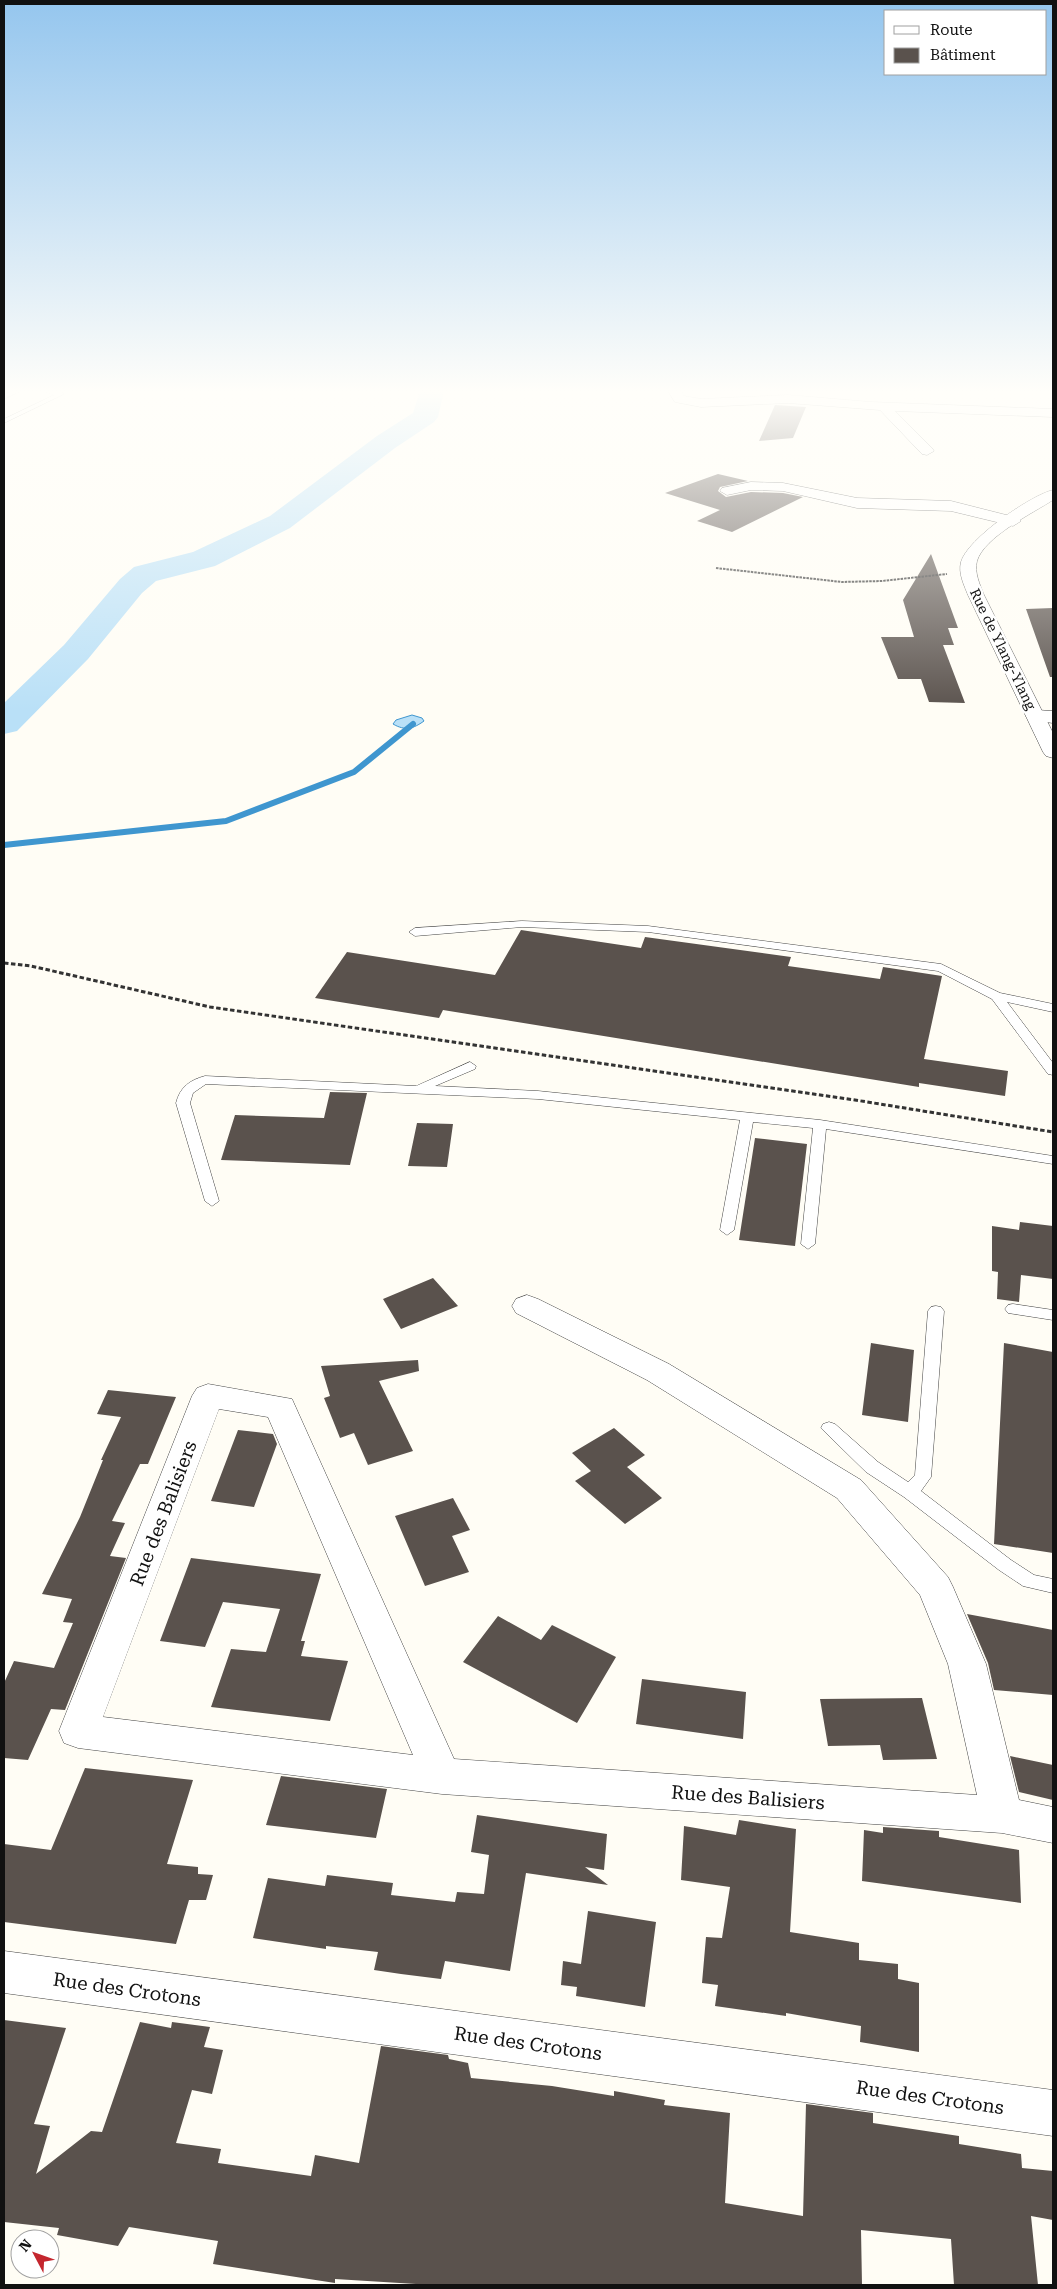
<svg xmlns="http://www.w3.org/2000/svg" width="1057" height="2289" viewBox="0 0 1057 2289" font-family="'Roboto Serif',serif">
<rect width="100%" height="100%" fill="#fffdf5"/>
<!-- water -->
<path fill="#b9e0f7" stroke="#3f96cf" d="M412,715L422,718L424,721C413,729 405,731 393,724L396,720Z"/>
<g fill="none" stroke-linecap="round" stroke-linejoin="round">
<!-- stream -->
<path stroke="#3f96cf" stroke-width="6" d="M4,845L226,821L354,772L413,724"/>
<!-- river -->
<path fill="#b9e0f7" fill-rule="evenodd" d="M420,391H444L438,417L434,422L395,448L290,528L215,566L156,581L142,593L88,659L17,731L4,734V703L64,645L120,579L134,567L193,552L270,516L377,436L413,413Z"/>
</g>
<!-- building -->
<path fill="#5a524d" d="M775,405L806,407L793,438L759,441Z
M718,474L748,481L720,487L718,491L726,497L751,492L783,493L803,497L732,532L697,521L720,510L665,493Z
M931,554L958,628H948L954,645H943L965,703L929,702L921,679H898L881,637H914L903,600Z
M1053,608V677H1050L1026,609Z
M521,930L641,948L645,937L791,957L788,966L880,979L883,967L942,976L924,1059L1008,1071L1005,1096L919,1083V1087L443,1010L439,1018L315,998L347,952L495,975Z
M330,1092L367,1093L350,1165L221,1160L235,1115L324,1118Z
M417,1123L453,1124L447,1167L408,1166Z
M755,1138L807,1144L795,1246L739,1240Z
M1020,1222L1053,1226V1279L1021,1275L1019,1302L997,1299L998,1272L992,1271V1226L1019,1230Z
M433,1278L458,1306L401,1329L383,1299Z
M871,1343L914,1350L908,1422L862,1415Z
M1004,1343L1053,1352V1553L994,1544Z
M418,1360L419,1371L379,1381L413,1451L368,1465L354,1433L340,1438L324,1398L330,1396L321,1366Z
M108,1390L176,1397L148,1464H140L112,1521L125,1523L110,1556L126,1558L65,1710L51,1709L28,1760L4,1758V1683L14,1661L54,1668L73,1623L63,1622L72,1599L42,1594L80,1517L103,1460H101L121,1417L97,1414Z
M614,1428L645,1455L627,1467L662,1498L625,1524L575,1481L591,1471L572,1453Z
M238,1430L273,1434L277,1444L254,1507L211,1501Z
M453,1498L470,1530L452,1536L469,1572L425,1586L395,1516Z
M191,1558L321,1574L301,1641H305L301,1656L348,1661L330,1721L211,1707L231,1649L266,1652L280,1609L223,1602L205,1647L160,1641Z
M967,1614L1053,1630V1695L994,1690L988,1663Z
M498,1616L541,1640L552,1625L616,1657L577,1723L463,1662Z
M642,1679L746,1692L743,1739L636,1724Z
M922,1698L937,1759L883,1760L880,1745L828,1746L820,1699Z
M1010,1756L1053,1765V1800L1019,1792Z
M85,1768L193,1780L167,1864L198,1867V1874L213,1875L206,1900H189L176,1944L4,1922V1844L51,1850Z
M281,1776L387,1789L376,1838L266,1825Z
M477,1815L607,1834L604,1870L585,1867L608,1885L526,1873L510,1971L445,1961L441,1979L401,1974L374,1970L378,1952L326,1946V1949L253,1938L268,1878L325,1886L327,1875L393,1883L391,1895L455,1902L457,1892L484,1894L489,1855L471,1852Z
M739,1820L796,1829L790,1932L859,1943V1960L898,1964V1979L919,1983V2052L860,2042L861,2026L786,2013V2016L715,2006L718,1985L702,1983L706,1937L722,1938L730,1887L681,1880L684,1826L736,1835Z
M883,1827L939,1831V1837L1019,1850L1021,1903L862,1881L864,1830L883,1833Z
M588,1911L656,1922L645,2007L576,1996L577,1987L561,1985L563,1961L581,1964Z
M4,2020L66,2028L34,2124L50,2126L36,2174L91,2131L102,2132L140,2022L171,2028L172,2022L210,2027L204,2047L223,2050L212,2094L192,2090L176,2143L221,2149L218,2163L311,2176L315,2155L359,2163L381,2046L448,2055L449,2059L468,2063L471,2078L552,2086L614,2096V2091L665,2100L664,2105L730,2113L725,2203L803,2216L806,2104L873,2113V2123L959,2136V2144L1021,2154L1022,2168L1053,2171V2220L1031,2216L1038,2285H954L951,2239L861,2230L862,2285H432L335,2279V2283L213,2264L218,2241L129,2227L118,2246L57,2235L59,2228L4,2222Z"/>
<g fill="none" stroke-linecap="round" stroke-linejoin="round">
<defs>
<path id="service" d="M11,391H20L4,399V395Z
M43,391H58L64,394L4,423V419L54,395Z
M522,921L648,926L941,964L1000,993L1053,1004V1012L1007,1002L1053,1063V1075L1048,1074L992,999L938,971L648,932L522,927L415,936L409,932L415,928Z
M470,1062L476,1066L475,1069L435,1086L538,1091L820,1120L1053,1156V1164L826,1129L815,1244L808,1249L801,1244L813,1128L753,1122L734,1230L727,1235L720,1230L740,1120L538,1099L206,1084L193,1093L190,1103L219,1201L212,1206L205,1201L176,1103C180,1087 190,1080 205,1076L416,1086Z
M1013,1304L1053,1310V1320L1008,1313L1005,1309L1008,1305Z
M936,1306L941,1307L944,1311L931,1477L921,1491L1011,1560L1034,1575L1053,1579V1593L1023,1586L999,1570L904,1497L866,1472L821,1428L823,1424L829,1422L835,1424L878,1462L908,1482L915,1475L928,1311L931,1307Z"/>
<path id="minor" d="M668,391H681L684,396L701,399L788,395L871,402L1053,409V417L895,411L932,448L934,451L927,455L922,454L880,410L788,403L701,407L675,402Z
M751,482L783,483L857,498L951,501L1018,518L1021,521L1013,526L951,511L857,508L783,491L751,490L727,495L720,491L722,488Z
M1036,710L1053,711V723L1029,720L1026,716L1029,712Z
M527,1295L538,1299L669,1364L861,1480L948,1577L953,1587L986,1664L1019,1800L1053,1807V1843L1002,1833L442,1794L78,1748L64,1743L59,1731L192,1396L197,1388L208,1384L292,1399L454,1759L977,1795L948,1664L920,1595L837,1498L647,1380L516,1313L512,1306L516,1299ZM219,1409L268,1417L413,1755L103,1717Z
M4,1951L1053,2090V2136L4,1993Z"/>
<path id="tertiary" d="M1053,490V500C1033,513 984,537 977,561C974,572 980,585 984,595L1053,733V758L1046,756L1043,752L968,595C964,585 958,573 961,562C967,539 1031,495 1053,490Z"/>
</defs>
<!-- service casing -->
<use href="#service" stroke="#444" stroke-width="1"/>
<!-- minor casing -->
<use href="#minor" stroke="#444" stroke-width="1"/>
<!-- tertiary casing -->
<use href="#tertiary" stroke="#444" stroke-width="1"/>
<!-- path-far1 -->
<path stroke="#333" stroke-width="2" stroke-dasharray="2.5 1" stroke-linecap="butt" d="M716,568L842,582L882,581L947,574"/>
<!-- path -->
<path stroke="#333" stroke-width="3" stroke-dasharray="4.5 2.5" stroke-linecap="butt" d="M4,963L31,966L210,1007L855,1100L1053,1132"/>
<!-- service -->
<use href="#service" fill="#fff" fill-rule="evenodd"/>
<!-- minor -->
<use href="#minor" fill="#fff" fill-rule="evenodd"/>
<!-- tertiary -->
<use href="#tertiary" fill="#fff" fill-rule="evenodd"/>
</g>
<!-- sky -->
<linearGradient id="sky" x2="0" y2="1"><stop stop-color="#95c6ee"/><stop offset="0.55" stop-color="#fffefa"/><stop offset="1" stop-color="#fffefa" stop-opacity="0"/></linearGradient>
<rect width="1057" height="712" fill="url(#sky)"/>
<g text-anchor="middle" stroke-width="5" stroke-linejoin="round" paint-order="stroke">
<!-- far-street labels -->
<g font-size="14" fill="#111" stroke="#fff">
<text transform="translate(1003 649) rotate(64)" y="5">Rue de Ylang-Ylang</text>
</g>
<!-- near-street labels -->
<g font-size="19" fill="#111" stroke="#fff">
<text transform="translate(163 1513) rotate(-69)" y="7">Rue des Balisiers</text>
<text transform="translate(748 1797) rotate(4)" y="7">Rue des Balisiers</text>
<text transform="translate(127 1989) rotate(8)" y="7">Rue des Crotons</text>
<text transform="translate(528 2043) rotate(8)" y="7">Rue des Crotons</text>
<text transform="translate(930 2097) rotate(8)" y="7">Rue des Crotons</text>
</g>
</g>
<!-- border -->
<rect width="1057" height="2289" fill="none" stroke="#111111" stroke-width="10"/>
<!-- legend -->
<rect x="884" y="10" width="162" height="65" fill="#ffffff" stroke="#a0a0a0"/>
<rect x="894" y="26" width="25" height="8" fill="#ffffff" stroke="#a0a0a0"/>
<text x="930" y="35" font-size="15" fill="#111111">Route</text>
<rect x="894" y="48" width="25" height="15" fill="#5a524d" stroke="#a0a0a0"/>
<text x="930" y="60" font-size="15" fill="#111111">Bâtiment</text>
<!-- north arrow -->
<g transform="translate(35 2254) rotate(311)"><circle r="24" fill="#ffffff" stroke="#a0a0a0"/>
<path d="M0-4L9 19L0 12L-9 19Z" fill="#c4262e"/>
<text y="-8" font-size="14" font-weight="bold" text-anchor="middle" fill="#111111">N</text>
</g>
</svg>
